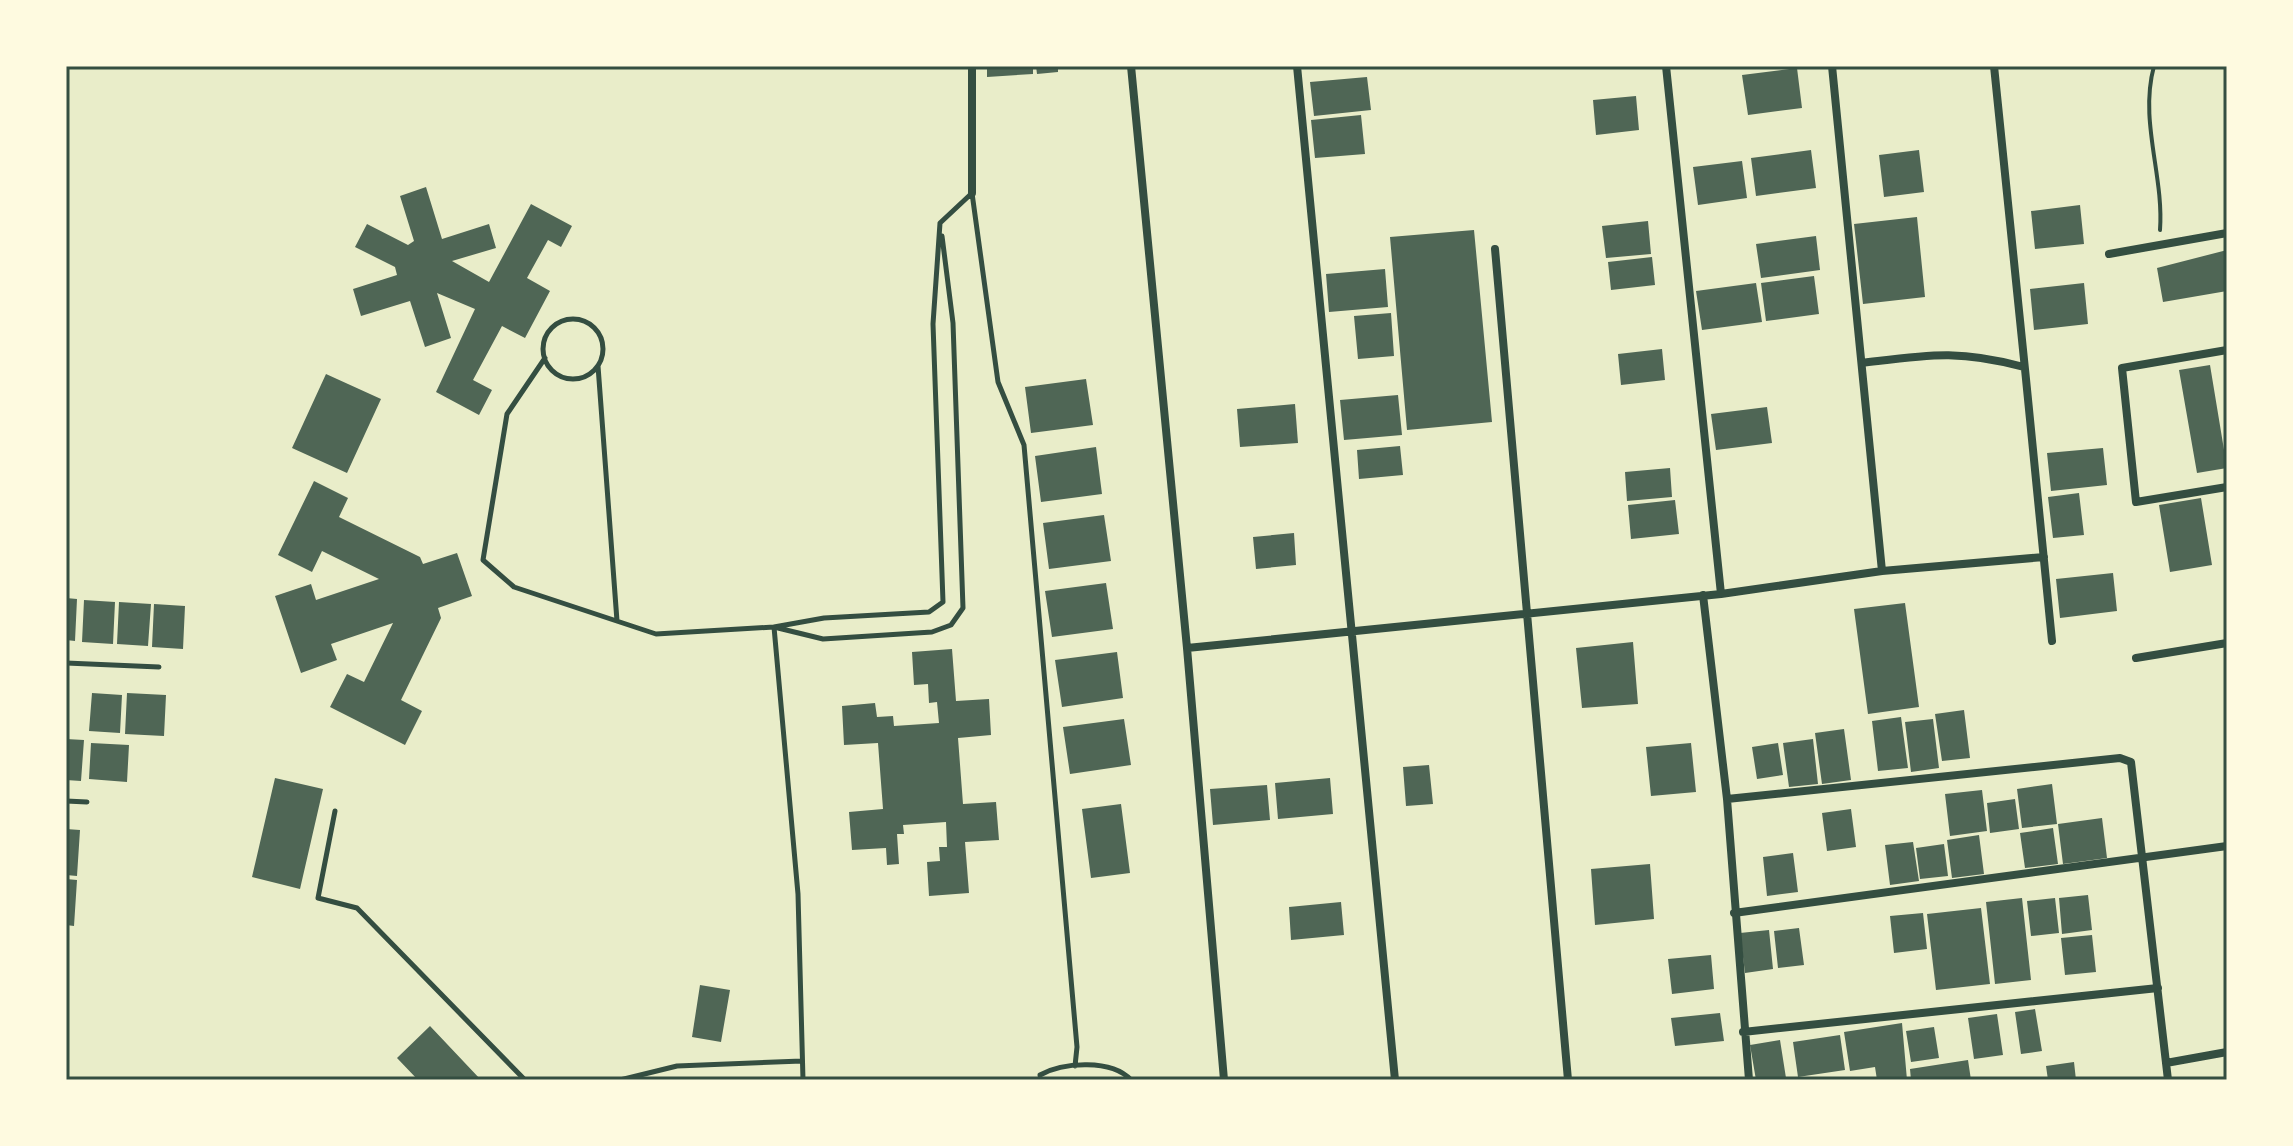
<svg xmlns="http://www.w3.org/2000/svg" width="2293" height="1146" viewBox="0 0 2293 1146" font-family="'PT Sans',sans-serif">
<rect width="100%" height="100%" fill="#e9edc9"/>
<!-- building -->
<path fill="#4f6655" d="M987,66H1033V74L987,77Z
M1036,66H1058V72L1037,74Z
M1797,68L1802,108L1748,115L1742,75Z
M1367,77L1371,110L1314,116L1310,82Z
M1636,96L1639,130L1596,135L1593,100Z
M1361,115L1365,154L1315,158L1311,120Z
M1811,150L1816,188L1756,196L1751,158Z
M1919,150L1924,192L1884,197L1879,155Z
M1742,161L1747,198L1698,205L1693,167Z
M426,187L442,239L489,224L496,248L452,261L489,282L531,204L572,226L561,247L548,240L527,278L550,291L525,338L502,326L473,380L492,390L479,415L436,392L475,309L437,293L451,338L425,347L410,301L361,316L353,289L397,275L395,267L355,247L367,224L408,245L414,241L400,196Z
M2080,205L2084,244L2035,249L2031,211Z
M1917,217L1925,297L1863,304L1854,224Z
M1648,221L1651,254L1606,258L1602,226Z
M1474,230L1492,422L1407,430L1390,237Z
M1816,236L1820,270L1761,278L1756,244Z
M2227,250V291L2163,302L2157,268Z
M1652,257L1655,285L1611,290L1608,262Z
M1385,269L1388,307L1329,312L1326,274Z
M1814,276L1819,314L1766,321L1761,283Z
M1756,283L1762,322L1702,330L1696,291Z
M2084,283L2088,324L2034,330L2030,289Z
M1391,313L1394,356L1358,359L1354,316Z
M1662,349L1665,380L1621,385L1618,354Z
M2210,365L2227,468L2197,473L2179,370Z
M326,374L381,399L347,473L292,448Z
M1086,379L1093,425L1031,433L1025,387Z
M1398,395L1402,435L1344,440L1340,400Z
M1295,404L1298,443L1240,447L1237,409Z
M1767,407L1772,443L1716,450L1711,414Z
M1400,446L1403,475L1359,479L1357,450Z
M1096,447L1102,494L1041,502L1035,456Z
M2103,448L2107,485L2051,491L2047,453Z
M1670,468L1672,497L1627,501L1625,472Z
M314,481L348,498L339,517L420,557L423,564L457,553L472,596L438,608L441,618L401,700L422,711L405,745L330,707L347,674L364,682L393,623L331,644L337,660L301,673L275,596L311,584L316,600L379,579L322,551L312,572L278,555Z
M2079,493L2084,535L2053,538L2048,497Z
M2201,498L2212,565L2170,572L2159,505Z
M1675,500L1679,534L1631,539L1628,505Z
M1104,515L1111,561L1049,569L1043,523Z
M1294,533L1296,565L1256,569L1253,537Z
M2113,573L2117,611L2060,618L2056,579Z
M1106,583L1113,629L1052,637L1045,591Z
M66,598L77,599L75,641L66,640Z
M84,600L115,602L113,644L82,642Z
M119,602L151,604L148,646L117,644Z
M1905,603L1919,707L1868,714L1854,609Z
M154,604L185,606L183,649L152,647Z
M1633,642L1638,704L1582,708L1576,648Z
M952,649L956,701L989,699L991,735L958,738L963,804L996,802L999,840L965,842L969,893L929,896L927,862L940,861L939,847H947L946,822L903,825L904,834H897L899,864L887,865L886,848L852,850L849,812L883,809L878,743L844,745L842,706L875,703L877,717L893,716L894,726L939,723L937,702L929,703L928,684L914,685L912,652Z
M1117,652L1123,698L1062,707L1055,660Z
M92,693L122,695L120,733L89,731Z
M127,693L166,695L164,736L125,734Z
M1964,710L1970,758L1942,761L1935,714Z
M1901,717L1908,768L1878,771L1872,721Z
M1124,719L1131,765L1070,774L1063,727Z
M1933,719L1939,768L1911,772L1905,722Z
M1844,729L1851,780L1822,784L1815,733Z
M66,739L84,740L81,781L66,780Z
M1813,739L1818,784L1789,787L1783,743Z
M91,743L129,745L127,782L89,779Z
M1691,743L1696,792L1651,796L1646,747Z
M1778,743L1783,775L1757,779L1752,747Z
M1429,765L1433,804L1406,806L1403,767Z
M275,778L323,789L300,889L252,877Z
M1330,778L1333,814L1278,819L1275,783Z
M2052,784L2057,824L2022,828L2017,789Z
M1267,785L1270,820L1213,825L1210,789Z
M1982,790L1987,831L1950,836L1945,794Z
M2015,799L2019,829L1990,833L1987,803Z
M1121,804L1130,873L1091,878L1082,809Z
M1851,809L1856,847L1827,851L1822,813Z
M2102,818L2107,858L2063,864L2058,824Z
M2053,828L2058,864L2025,868L2020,833Z
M66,829L80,830L77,876L66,875Z
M1979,835L1984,874L1952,878L1947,840Z
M1913,842L1919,881L1890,885L1885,845Z
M1944,844L1948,876L1920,879L1916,848Z
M1793,853L1798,892L1767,896L1763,857Z
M1650,864L1654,919L1595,925L1591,869Z
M66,879L77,880L74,926L66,925Z
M2088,895L2092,930L2062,934L2059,898Z
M2022,898L2031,980L1995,984L1986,902Z
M2055,898L2059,933L2031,936L2027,901Z
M1341,902L1344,935L1291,940L1289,907Z
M1981,908L1990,984L1936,990L1927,914Z
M1923,913L1927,949L1894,953L1890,916Z
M1799,928L1804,965L1778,968L1774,931Z
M1769,930L1773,969L1745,973L1740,933Z
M2092,935L2096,972L2065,975L2061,938Z
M1711,955L1714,989L1672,994L1668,959Z
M700,985L730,990L721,1042L692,1037Z
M2035,1009L2042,1051L2021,1054L2015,1012Z
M1720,1013L1724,1041L1675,1046L1671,1018Z
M1997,1014L2003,1055L1974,1059L1968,1018Z
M1902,1023L1907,1080H1877L1875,1067L1850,1071L1844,1032Z
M430,1026L481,1080H418L397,1058Z
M1934,1027L1939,1058L1911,1062L1906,1031Z
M1840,1035L1845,1070L1798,1077L1793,1042Z
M1780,1040L1786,1078L1756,1080L1750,1045Z
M1968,1060L1971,1080H1911L1910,1069Z
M2074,1062L2076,1080H2048L2046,1066Z"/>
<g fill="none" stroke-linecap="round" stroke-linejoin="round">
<!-- path -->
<path stroke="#344e41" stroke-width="4" d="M2154,66C2139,121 2164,175 2160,230"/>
<!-- service -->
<path stroke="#344e41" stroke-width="5" d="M972,193L998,382L1024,445L1077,1047L1075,1066
M543 349a30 30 0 1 1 60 0a30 30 0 1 1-60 0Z
M545,358L507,414L483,560L514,587L656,634L774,627L798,894L803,1080
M598,366L617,621
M774,627L824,618L929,612L943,602L933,324L940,223L971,194
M778,628L823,639L932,632L951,625L963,608L953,323L942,236
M66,663L159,667
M66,801L87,802
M335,811L318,898L357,908L525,1080
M620,1080L677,1066L802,1061
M1041,1080L1040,1075C1063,1062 1112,1059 1131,1080"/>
<!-- minor -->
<path stroke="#344e41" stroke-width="8" d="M1131,66L1187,648L1224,1080
M1297,66L1395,1080
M1666,66L1721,594
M1832,66L1882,571
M1994,66C2013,258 2034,449 2052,641
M972,193V66
M1495,249L1568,1080
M2109,254L2227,233
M2227,350L2122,368L2136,502L2227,487
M1862,363C1928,355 1957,349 2024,367
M1703,595L1727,799L2120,758L2131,762L2168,1080
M1187,648L1721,594L1882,571L2044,557
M2136,658L2227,643
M1727,799L1749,1080
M1734,913L2227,846
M1743,1032L2158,988
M2166,1063L2227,1052"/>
</g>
<!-- border -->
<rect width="2293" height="1146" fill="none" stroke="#fefae0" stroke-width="136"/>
<rect x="68" y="68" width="2157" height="1010" fill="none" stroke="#344e41" stroke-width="3"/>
</svg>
